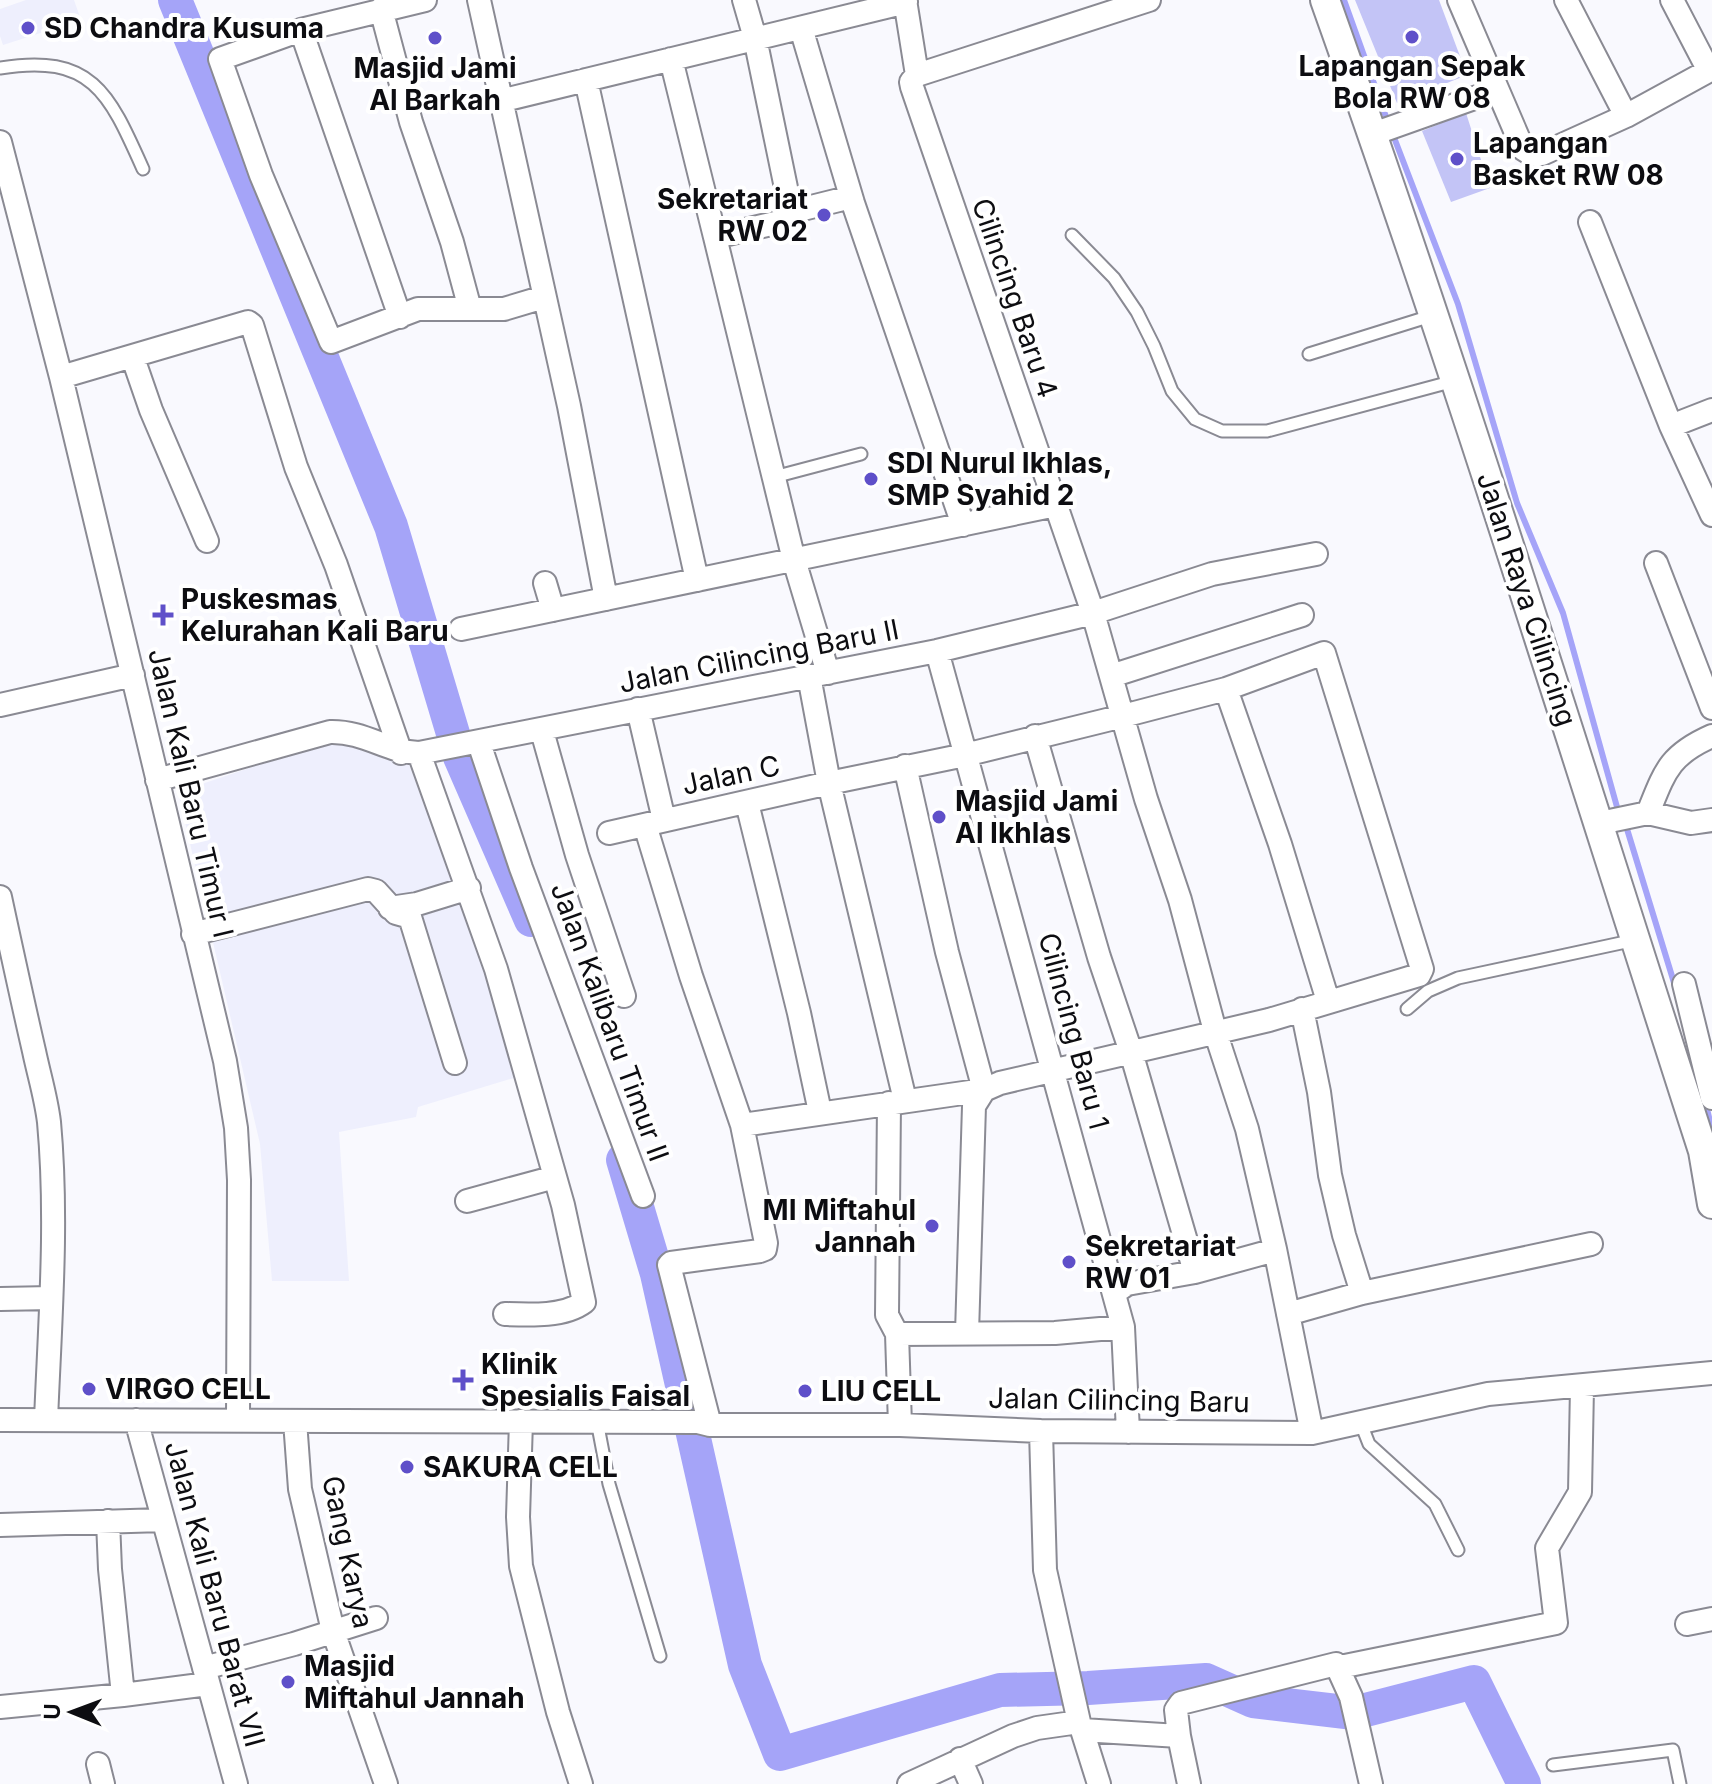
<svg xmlns="http://www.w3.org/2000/svg" width="1712" height="1784" viewBox="0 0 1712 1784" font-family="Inter,sans-serif">
<rect width="100%" height="100%" fill="#f9f9fe"/>
<!-- built -->
<path fill="#eeeffd" d="M26,0H74L81,20L3,45L0,36V9Z
M332,740L409,764L473,931L517,1077L418,1107L416,1117L339,1132L349,1281H272L260,1144L178,792Z"/>
<!-- green -->
<path fill="#c3c4f6" d="M1355,0H1439L1467,75L1397,103Z
M1466,113L1490,188L1451,202L1422,131Z"/>
<g fill="none" stroke-linecap="round" stroke-linejoin="round">
<!-- stream -->
<path stroke="#a5a4f8" stroke-width="6" d="M1344,0L1385,114L1458,304L1517,503L1563,613L1617,807L1627,829L1675,986
M1705,1101L1712,1129"/>
<!-- river -->
<path stroke="#a5a4f8" stroke-width="34" d="M175,0L391,526L460,757L531,920
M623,1160L657,1274L745,1665L780,1754L1000,1690L1088,1688L1206,1680L1253,1701L1354,1713L1474,1682L1524,1784"/>
<defs>
<path id="service" d="M0,68C92,53 109,93 143,169
M1072,235L1114,278L1137,312L1154,346L1172,391L1195,419L1222,431H1267L1454,381
M1309,354L1434,315
M774,477L861,454
M1407,1009L1428,991L1458,978L1635,940
M597,1421L609,1484L660,1656
M1360,1421L1369,1444L1435,1504L1458,1550
M1553,1765L1673,1750L1680,1784"/>
<path id="minor" d="M425,0L301,30L220,59L261,175L331,342L418,309H504L544,297
M479,0L569,406L606,599
M744,0L755,38L791,212L784,221L715,237L794,560L828,673
M905,0L917,75L911,82L912,87L1093,613L1146,799L1180,900L1215,1031L1247,1129L1275,1249L1312,1433
M1459,0L1523,149L1531,154H1542L1626,116L1712,69
M1566,0L1626,116
M1672,0L1709,71
M381,9L411,122L452,242L470,309
M801,28L853,203L963,525
M301,30L400,317
M671,59L715,237
M917,75L1149,0
M586,80L697,580
M500,101L906,2
M1373,134L1497,90
M0,142L61,377L225,1061L236,1128L239,1180L238,1420
M791,212L851,197
M1590,222L1671,426L1712,515
M133,358L151,410L207,541
M61,377L248,322L252,325L296,467L336,565L401,753
M1671,426L1712,410
M1656,563L1712,708
M545,583L553,610
M461,629L1056,505
M937,651L1123,1327L1128,1432
M809,676L829,783L905,1100
M1111,676L1302,615
M1226,689L1280,844L1328,1001
M0,705L133,675
M638,709L664,820
M542,731L577,855L624,996
M1035,736L1099,957L1131,1052L1195,1272
M479,743L521,868L643,1196
M419,753L496,969L563,1205L584,1302C564,1317 529,1315 505,1314
M905,766L947,952L984,1090L974,1106L967,1333
M157,780L330,732C365,731 387,752 419,753L937,651L1093,613L1212,574L1316,554
M747,803L799,1013L820,1112
M1648,813L1691,823L1712,820
M1600,823L1648,813C1665,771 1669,755 1712,736
M645,825L691,976L742,1125L766,1243L765,1249L760,1251L671,1263L669,1265L710,1425
M609,833L829,783L965,755L1123,716L1226,689L1324,653L1422,969L1419,975L1269,1020L1000,1083L984,1090L742,1125
M0,897C11,948 22,999 34,1051C39,1075 46,1097 49,1122C58,1220 50,1321 46,1420
M390,908L417,904L469,888
M193,934L368,889L376,891L396,913L410,917L455,1063
M1684,984L1712,1098
M1302,1009L1319,1092L1330,1175L1344,1235L1362,1293
M889,1103L887,1315L897,1334L900,1425
M467,1201L555,1177
M1114,1293L1127,1284L1195,1272L1275,1250
M0,1299L51,1298
M1288,1314L1362,1293L1591,1244
M897,1334L1055,1333L1123,1327
M0,1420L698,1422L710,1425H900L1041,1431L1312,1433L1488,1394L1712,1373
M136,1420L236,1784
M295,1421L300,1489L333,1631L386,1784
M521,1421L518,1517L521,1566L558,1712L581,1784
M1041,1431L1045,1570L1079,1722L1082,1730L1179,1736L1189,1784
M108,1521L110,1569L123,1695
M0,1525L163,1520
M1687,1624L1712,1619
M1340,1667L1556,1623L1547,1548L1580,1492L1582,1387
M204,1668L294,1644L376,1618
M0,1707L123,1695L208,1684
M1082,1730L1099,1784
M1179,1736L1176,1710L1181,1703L1336,1664L1351,1697L1371,1784
M960,1759L971,1784
M98,1764L103,1784
M909,1784L1013,1736L1037,1728L1079,1722"/>
<path id="tertiary" d="M1325,0C1461,381 1579,767 1703,1151L1712,1204"/>
</defs>
<!-- service casing -->
<use href="#service" stroke="#8a8a93" stroke-width="15"/>
<!-- minor casing -->
<use href="#minor" stroke="#8a8a93" stroke-width="26"/>
<!-- tertiary casing -->
<use href="#tertiary" stroke="#8a8a93" stroke-width="32"/>
<!-- service -->
<use href="#service" stroke="#fff" stroke-width="11"/>
<!-- minor -->
<use href="#minor" stroke="#fff" stroke-width="22"/>
<!-- tertiary -->
<use href="#tertiary" stroke="#fff" stroke-width="28"/>
</g>
<!-- markers -->
<g fill="#5f50c9" stroke="#fff" stroke-width="3">
<circle cx="28" cy="28" r="8"/>
<circle cx="1412" cy="37" r="8"/>
<circle cx="435" cy="38" r="8"/>
<circle cx="1457" cy="159" r="8"/>
<circle cx="824" cy="215" r="8"/>
<circle cx="871" cy="479" r="8"/>
<path d="M159 603h8v8h8v8h-8v8h-8v-8h-8v-8h8z"/>
<circle cx="939" cy="817" r="8"/>
<circle cx="932" cy="1226" r="8"/>
<circle cx="1069" cy="1262" r="8"/>
<path d="M459 1368h8v8h8v8h-8v8h-8v-8h-8v-8h8z"/>
<circle cx="89" cy="1389" r="8"/>
<circle cx="805" cy="1391" r="8"/>
<circle cx="407" cy="1467" r="8"/>
<circle cx="288" cy="1682" r="8"/>
</g>
<g text-anchor="middle" stroke-width="8" stroke-linejoin="round" paint-order="stroke">
<!-- poi labels -->
<g font-size="28" font-weight="bold" fill="#0d0d11" stroke="#fff" text-anchor="start">
<text x="44" y="38">SD Chandra Kusuma</text>
<text x="1412" y="76" text-anchor="middle">Lapangan Sepak<tspan x="1412" dy="32">Bola RW 08</tspan></text>
<text x="435" y="78" text-anchor="middle">Masjid Jami<tspan x="435" dy="32">Al Barkah</tspan></text>
<text x="1473" y="153">Lapangan<tspan x="1473" dy="32">Basket RW 08</tspan></text>
<text x="808" y="209" text-anchor="end">Sekretariat<tspan x="808" dy="32">RW 02</tspan></text>
<text x="887" y="473">SDI Nurul Ikhlas,<tspan x="887" dy="32">SMP Syahid 2</tspan></text>
<text x="181" y="609">Puskesmas<tspan x="181" dy="32">Kelurahan Kali Baru</tspan></text>
<text x="955" y="811">Masjid Jami<tspan x="955" dy="32">Al Ikhlas</tspan></text>
<text x="916" y="1220" text-anchor="end">MI Miftahul<tspan x="916" dy="32">Jannah</tspan></text>
<text x="1085" y="1256">Sekretariat<tspan x="1085" dy="32">RW 01</tspan></text>
<text x="481" y="1374">Klinik<tspan x="481" dy="32">Spesialis Faisal</tspan></text>
<text x="105" y="1399">VIRGO CELL</text>
<text x="821" y="1401">LIU CELL</text>
<text x="423" y="1477">SAKURA CELL</text>
<text x="304" y="1676">Masjid<tspan x="304" dy="32">Miftahul Jannah</tspan></text>
</g>
<!-- street labels -->
<g font-size="28" fill="#0d0d11" stroke="#fff">
<text transform="translate(1015 298) rotate(71)" y="10">Cilincing Baru 4</text>
<text transform="translate(1527 599) rotate(72)" y="10">Jalan Raya Cilincing</text>
<text transform="translate(759 656) rotate(-11)" y="10">Jalan Cilincing Baru II</text>
<text transform="translate(731 775) rotate(-12)" y="10">Jalan C</text>
<text transform="translate(191 793) rotate(77)" y="10">Jalan Kali Baru Timur I</text>
<text transform="translate(610 1022) rotate(70)" y="10">Jalan Kalibaru Timur II</text>
<text transform="translate(1074 1031) rotate(75)" y="10">Cilincing Baru 1</text>
<text transform="translate(1119 1400) rotate(1)" y="10">Jalan Cilincing Baru</text>
<text transform="translate(348 1552) rotate(78)" y="10">Gang Karya</text>
<text transform="translate(215 1594) rotate(75)" y="10">Jalan Kali Baru Barat VII</text>
</g>
</g>
<!-- north arrow -->
<g transform="translate(72 1712) rotate(271)" stroke="#ffffff" stroke-width="6" paint-order="stroke">
<path d="M0-6L14 30L0 20L-14 30Z" fill="#0d0d11"/>
<text y="-12" font-size="22" font-weight="bold" text-anchor="middle" fill="#0d0d11">U</text>
</g>
</svg>
